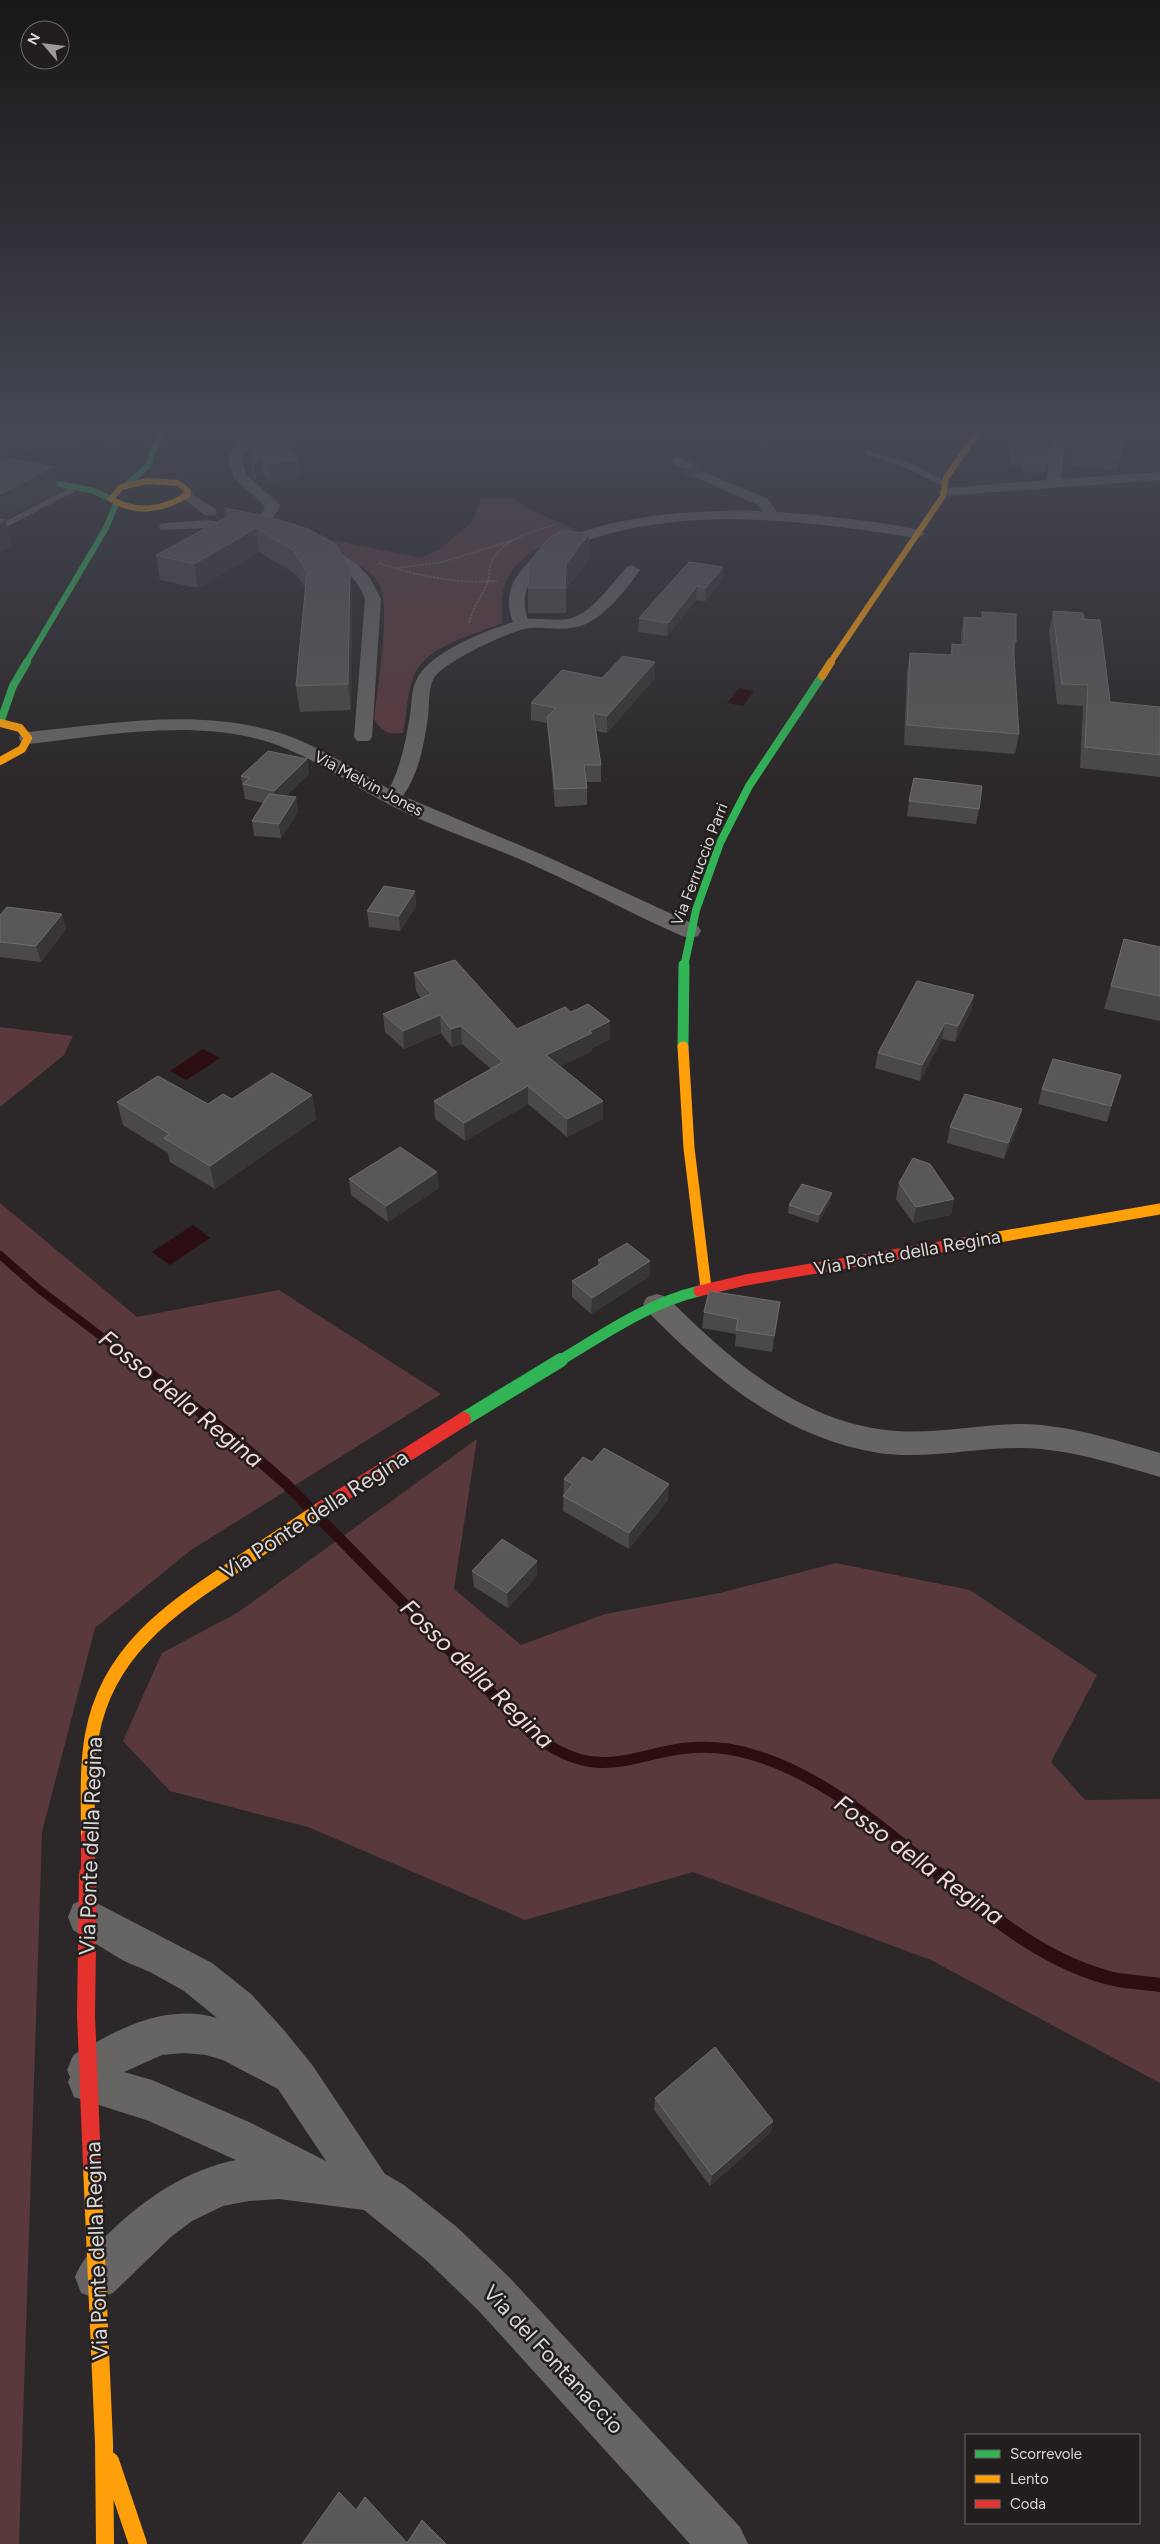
<svg xmlns="http://www.w3.org/2000/svg" width="1160" height="2544" viewBox="0 0 1160 2544" font-family="Figtree,sans-serif">
<rect width="100%" height="100%" fill="#2c2829"/>
<!-- green -->
<path fill="#5a393c" d="M481,497L514,498L529,509L574,529C530,551 494,566 503,623C476,633 425,647 414,675C407,692 407,715 403,733C387,734 383,733 374,719C377,690 391,608 380,585C367,559 300,538 273,528L421,558L439,550L472,522Z
M0,1027L73,1036L64,1055L0,1107Z
M0,1203L137,1317L279,1290L441,1394L191,1550L95,1628L42,1832L19,2544H0Z
M477,1439L454,1589L521,1645L605,1614L720,1593L836,1563L970,1590L1097,1675L1051,1762L1085,1800L1160,1799V2083L931,1960L693,1872L525,1920L308,1827L170,1791L123,1741L162,1653L237,1613Z"/>
<!-- water -->
<path fill="#2b0d12" d="M739,688L754,691L743,706L727,703Z
M203,1049L220,1058L186,1080L170,1071Z
M193,1225L210,1238L170,1265L152,1252Z"/>
<g fill="none" stroke-linecap="round" stroke-linejoin="round">
<!-- stream-far2 -->
<path stroke="#2b0d12" stroke-width="8" d="M0,1255L40,1290L134,1361"/>
<!-- stream-far1 -->
<path stroke="#2b0d12" stroke-width="11" d="M132,1360L229,1434L286,1484L530,1732C611,1797 644,1736 728,1749C808,1762 880,1825 940,1875"/>
<!-- stream -->
<path stroke="#2b0d12" stroke-width="14" d="M939,1874C991,1917 1050,1966 1118,1980C1132,1982 1146,1983 1160,1985"/>
<!-- street-tunnel -->
<path stroke="#464243" stroke-width="15" stroke-dasharray="15 8" stroke-linecap="butt" d="M685,465L702,475"/>
<!-- path -->
<path stroke="#656363" stroke-width="2" stroke-dasharray="2.5 1" stroke-linecap="butt" d="M89,436L119,441
M379,563C418,576 456,584 497,581
M397,568L442,562L514,540
M469,623C472,608 481,598 487,584C490,577 488,568 492,561C503,539 533,531 555,525"/>
<!-- lane -->
<path fill="#676464" fill-rule="evenodd" d="M866,450L912,464L948,483L941,485L906,468L866,454Z
M77,484L81,487L80,489L0,530V524Z"/>
<!-- street -->
<path fill="#676464" fill-rule="evenodd" d="M254,430H269L249,446L242,457L246,474L280,505C275,517 264,531 251,534L207,528L161,530L159,527L161,524L166,523L207,520L248,525L263,512L265,506L234,478L228,457L239,440Z
M1058,435L1065,439L1061,479L1160,472V480L945,496L938,492L945,488L1047,480L1051,439Z
M678,456L692,465L690,468C682,470 676,467 671,460Z
M702,471L768,499L777,512C796,513 919,524 925,534L918,538C825,524 732,510 639,527C607,533 573,542 547,562C529,577 519,596 528,619C541,618 555,621 568,619C592,614 611,584 627,567L632,565L640,570C627,589 607,614 586,624C568,632 549,627 530,628C511,630 452,659 438,673C427,683 430,704 428,717C424,745 419,773 403,796L550,858L698,926L701,931L698,936L690,938L682,936C632,914 585,888 535,866C492,846 446,832 402,811C352,787 306,749 250,737C178,721 100,736 28,744L21,742L19,738L21,734L28,732C110,724 196,708 277,732C317,744 353,769 389,789C401,766 406,740 410,715C412,703 411,691 416,681C427,653 485,631 513,622C506,604 508,587 520,572C565,514 695,509 762,511L758,505L697,478L695,475Z
M187,491L215,509L217,512L215,515H205L182,498L180,495L182,492Z
M318,544L341,554L357,564L370,578L381,599L372,737L369,741H357L354,737L365,599C356,574 336,562 313,552L310,549Z
M657,1294L667,1297C726,1356 793,1416 879,1429C927,1437 975,1424 1023,1424C1070,1425 1115,1440 1160,1453V1477C1115,1464 1070,1449 1023,1448C975,1447 927,1460 879,1453C784,1438 712,1377 647,1311L643,1304L647,1297Z
M87,1898L212,1963L251,1994L283,2029L313,2066L385,2174L404,2185L458,2228L510,2278L740,2527L748,2544H690L478,2310L426,2260L364,2210L279,2199L249,2201L223,2206L192,2221L172,2236L113,2293L97,2299L81,2293L75,2277C82,2258 96,2246 110,2232C146,2198 186,2170 236,2160L149,2121L74,2097L68,2082L70,2077L67,2070C69,2066 71,2059 73,2056C77,2051 88,2047 93,2044C131,2022 174,2005 217,2018L184,1991L150,1972L124,1961L73,1930L68,1917L73,1904ZM184,2053L206,2055L223,2060L278,2089L326,2161L249,2122L152,2080L124,2072L162,2055Z"/>
<!-- fast-far3 -->
<path stroke="#30b455" stroke-width="6" d="M0,473L91,490L111,499
M126,485L149,465L152,452L165,430
M26,663L106,528L116,504"/>
<!-- fast-far2 -->
<path stroke="#30b455" stroke-width="8" d="M0,723L13,686L27,662
M684,967L696,910L720,843L749,786L822,676"/>
<!-- fast-far1 -->
<path stroke="#30b455" stroke-width="11" d="M683,1047L684,965
M559,1361C603,1335 648,1303 699,1291"/>
<!-- fast -->
<path stroke="#30b455" stroke-width="14" d="M464,1419L561,1360"/>
<!-- slow-far4 -->
<path stroke="#ff9f0a" stroke-width="6" d="M147,481L178,483L188,491L187,495C163,510 136,514 111,499L121,487Z
M830,663L943,496L946,478L979,430"/>
<!-- slow-far3 -->
<path stroke="#ff9f0a" stroke-width="8" d="M822,676L831,662
M0,723L20,728L28,738L22,749L0,761"/>
<!-- slow-far2 -->
<path stroke="#ff9f0a" stroke-width="11" d="M683,1047L689,1148L706,1288
M987,1239L1160,1209"/>
<!-- slow-far1 -->
<path stroke="#ff9f0a" stroke-width="14" d="M88,1837C88,1803 86,1768 92,1735C107,1652 169,1610 234,1567C263,1547 293,1528 322,1508"/>
<!-- slow -->
<path stroke="#ff9f0a" stroke-width="18" d="M92,2165L104,2443L105,2544
M110,2461L138,2544"/>
<!-- jam-far2 -->
<path stroke="#e5322d" stroke-width="11" d="M699,1291L746,1280L987,1239"/>
<!-- jam-far1 -->
<path stroke="#e5322d" stroke-width="14" d="M322,1508L464,1419
M88,1875V1837"/>
<!-- jam -->
<path stroke="#e5322d" stroke-width="18" d="M88,1874L86,2015L92,2165"/>
</g>
<!-- wall -->
<path fill="#4b4848" d="M255,430L288,448L301,477L270,482L263,474L256,481L253,478L251,461Z
M842,430H902L894,434L878,439Z
M1074,430H1124L1120,458L1117,470L1071,466Z
M1010,431L1048,463L1046,473L1023,472L1022,466H1011L1008,441Z
M224,508L266,516L352,591L351,710L300,712L296,686L306,589L296,574L259,552L198,588L160,580L156,555L225,517Z
M589,559L566,589V613H528V588Z
M689,562L723,580L705,601L696,600L667,636L638,632L639,618Z
M1053,611L1084,619L1110,702L1160,707V777L1080,768L1083,706L1057,704L1049,631Z
M982,612L1016,642L1014,655L1019,734L1015,754L904,745L907,671L910,653L950,655L952,644H961V635L964,617L981,618Z
M602,678H655L607,733L596,731L601,765V782H587V805L555,807L548,734L547,723L531,720V703Z
M307,759L309,774L286,796L296,797L298,812L281,838L254,836L252,821L264,803L245,799L241,776Z
M909,801L979,809L976,824L907,816Z
M415,891L416,906L400,931L369,927L367,911Z
M62,914L66,929L41,962L0,957V915Z
M1124,939L1160,947V1021L1104,1009Z
M414,973L517,1029L610,1039L592,1048V1051L560,1066L603,1119L567,1137L528,1104L465,1141L435,1119L434,1101L491,1069L462,1044L452,1047L441,1033L404,1049L385,1032L383,1014L421,998L416,991Z
M974,995L971,1011L955,1042L942,1039L920,1081L875,1068L878,1053Z
M1121,1075L1107,1122L1038,1104L1042,1089Z
M312,1095L316,1119L215,1189L170,1162L168,1153L123,1125L117,1102L208,1104L232,1099Z
M1018,1125L1004,1159L947,1143L950,1127Z
M437,1172L439,1188L388,1222L351,1195L349,1179Z
M899,1183L954,1199L951,1215L913,1223L896,1199Z
M830,1201L818,1223L788,1213L789,1205Z
M598,1260L650,1261L649,1277L591,1314L572,1297V1281L598,1265Z
M704,1312L778,1318L772,1352L735,1346L736,1334L702,1328Z
M592,1462L668,1500L629,1549L563,1511L564,1479Z
M472,1571L537,1576L508,1608L474,1587Z
M655,2098L773,2121L770,2133L710,2186L654,2110Z"/>
<!-- shaded-wall -->
<path fill="#383535" d="M17,430H97L89,436L69,444L0,457V433Z
M287,430H306L281,456L279,438Z
M882,430H902L894,434L878,439V431Z
M261,456L263,474L256,481L254,463Z
M299,459L301,477L270,482L268,464Z
M53,467L58,492L0,522V494Z
M5,520L11,546L0,552V523Z
M256,528L259,552L198,588L194,564Z
M589,534V559L566,589V613V564Z
M350,566L352,591L351,710L348,684Z
M723,567V580L705,601L706,588Z
M697,586L696,600L667,636L668,623Z
M655,662V678L607,733V716Z
M307,759L309,774L276,806L274,791Z
M296,797L298,812L281,838L279,824Z
M415,891L416,906L400,931L399,916Z
M62,914L66,929L41,962L36,946Z
M974,995L971,1011L955,1042L958,1026Z
M440,1015L441,1033L404,1049L403,1031Z
M610,1021V1039L592,1048V1051L547,1073L546,1055L590,1031Z
M945,1023L942,1039L920,1081L922,1065Z
M461,1026L462,1044L452,1047L451,1029Z
M528,1086V1104L465,1141L464,1123Z
M312,1095L316,1119L215,1189L210,1166Z
M603,1101V1119L567,1137V1119Z
M1022,1109L1018,1125L1004,1159L1008,1143Z
M437,1172L439,1188L388,1222L386,1206Z
M832,1193L830,1201L818,1223L819,1215Z
M954,1199L951,1215L913,1223L916,1207Z
M650,1261L649,1277L591,1314L592,1298Z
M780,1302L778,1318L772,1352L774,1336Z
M669,1484L668,1500L629,1549V1533Z
M537,1561V1576L508,1608L507,1593Z
M773,2121L770,2133L710,2186L712,2175Z"/>
<!-- building -->
<path fill="#5a5757" stroke="#6e6b6b" d="M0,430H17L0,433Z
M255,430H287L279,438L299,459L268,464L261,456L254,463L251,461Z
M1075,430H1124L1120,458L1073,454Z
M1010,431H1040L1049,445L1048,463L1025,462L1024,457L1012,456Z
M0,457L53,467L0,494Z
M224,508L266,516L308,529L334,543L350,566L348,684L296,686L307,572L293,550L256,528L194,564L156,555L232,514Z
M0,519L5,520L0,523Z
M562,530L589,534L566,564L565,588H528L529,562L548,539Z
M689,562L723,567L706,588L697,586L668,623L639,618Z
M1053,611L1083,613L1084,619L1100,620L1110,702L1160,707V755L1085,747L1088,685L1062,684Z
M982,612L1016,614V642L1013,641L1019,734L907,725L910,653L952,655V644L964,645V617L983,618Z
M623,656L655,662L607,716L593,713L601,765H584L587,788L555,789L547,717L556,708L531,703L562,670L602,678Z
M268,751L307,759L274,791L243,784L250,778L241,776Z
M914,778L982,786L979,809L909,801Z
M269,794L296,797L279,824L252,821Z
M384,886L415,891L399,916L367,911Z
M7,907L62,914L36,946L0,942V915Z
M1124,939L1160,947V996L1111,986Z
M455,960L517,1029L565,1007L571,1012L588,1004L610,1021L590,1031L592,1033L546,1055L603,1101L567,1119L528,1086L464,1123L434,1101L503,1062L461,1026L451,1029L440,1015L403,1031L383,1014L431,994L414,973Z
M917,981L974,995L958,1026L945,1023L922,1065L878,1053Z
M1053,1059L1121,1075L1111,1106L1042,1089Z
M272,1073L312,1095L210,1166L164,1138L170,1134L117,1102L158,1076L208,1104L223,1094L232,1099Z
M965,1094L1022,1109L1008,1143L950,1127Z
M400,1147L437,1172L386,1206L349,1179Z
M913,1158L930,1164L954,1199L916,1207L899,1183Z
M802,1184L832,1193L819,1215L789,1205Z
M627,1243L650,1261L592,1298L572,1281L602,1263L598,1260Z
M709,1291L780,1302L774,1336L736,1330L738,1319L704,1312Z
M604,1448L669,1484L629,1533L563,1496L573,1484L564,1479L583,1457L592,1462Z
M502,1539L537,1561L507,1593L472,1571Z
M715,2047L773,2121L712,2175L655,2098Z
M339,2492L356,2510L365,2497L407,2543L422,2520L446,2544H302Z"/>
<!-- sky -->
<linearGradient id="sky" x2="0" y2="1"><stop stop-color="#181617"/><stop offset="0.55" stop-color="#454854"/><stop offset="1" stop-color="#454854" stop-opacity="0"/></linearGradient>
<rect width="1160" height="786" fill="url(#sky)"/>
<g text-anchor="middle" stroke-width="5" stroke-linejoin="round" paint-order="stroke">
<!-- far-street labels -->
<g font-size="16" fill="#dbd7d7" stroke="#231e1e">
<text transform="translate(369 783) rotate(28)" y="6">Via Melvin Jones</text>
<text transform="translate(699 864) rotate(-69)" y="6">Via Ferruccio Parri</text>
</g>
<!-- street labels -->
<g font-size="19" fill="#dbd7d7" stroke="#231e1e">
<text transform="translate(907 1252) rotate(-10)" y="7">Via Ponte della Regina</text>
</g>
<!-- near-street labels -->
<g font-size="22" fill="#dbd7d7" stroke="#231e1e">
<text transform="translate(314 1514) rotate(-33)" y="8">Via Ponte della Regina</text>
<text transform="translate(90 1846) rotate(-88)" y="8">Via Ponte della Regina</text>
<text transform="translate(96 2251) rotate(-92)" y="8">Via Ponte della Regina</text>
<text transform="translate(554 2359) rotate(47)" y="8">Via del Fontanaccio</text>
</g>
<!-- near-water labels -->
<g font-size="24" font-style="italic" fill="#f6d8da" stroke="#231e1e">
<text transform="translate(181 1399) rotate(39)" y="8">Fosso della Regina</text>
<text transform="translate(477 1674) rotate(44)" y="8">Fosso della Regina</text>
<text transform="translate(919 1860) rotate(36)" y="8">Fosso della Regina</text>
</g>
</g>
<!-- legend -->
<rect x="965" y="2434" width="175" height="90" fill="#231e1e" stroke="#6d6868"/>
<rect x="975" y="2450" width="25" height="8" fill="#30b455" stroke="#6d6868"/>
<text x="1010" y="2459" font-size="15" fill="#dbd7d7">Scorrevole</text>
<rect x="975" y="2475" width="25" height="8" fill="#ff9f0a" stroke="#6d6868"/>
<text x="1010" y="2484" font-size="15" fill="#dbd7d7">Lento</text>
<rect x="975" y="2500" width="25" height="8" fill="#e5322d" stroke="#6d6868"/>
<text x="1010" y="2509" font-size="15" fill="#dbd7d7">Coda</text>
<!-- north arrow -->
<g transform="translate(45 45) rotate(298)"><circle r="24" fill="#231e1e" stroke="#6d6868"/>
<path d="M0-4L9 19L0 12L-9 19Z" fill="#9e9a9a"/>
<text y="-8" font-size="14" font-weight="bold" text-anchor="middle" fill="#dbd7d7">N</text>
</g>
</svg>
